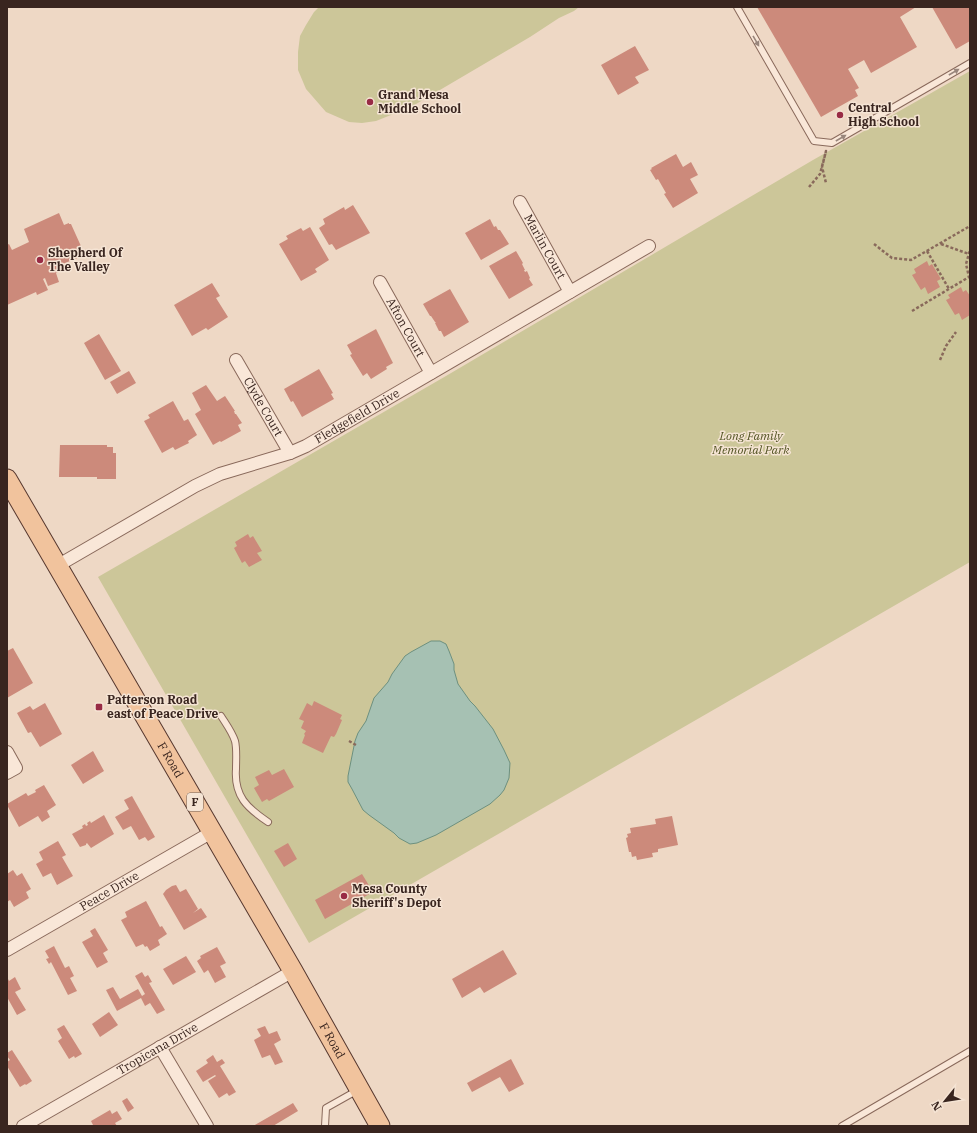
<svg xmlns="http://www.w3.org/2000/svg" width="977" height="1133" viewBox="0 0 977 1133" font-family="'IBM Plex Serif',serif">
<rect width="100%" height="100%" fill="#eed8c5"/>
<!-- green -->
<path fill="#ccc699" d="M319,7H579L574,11L559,18L530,37L411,107L376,121L362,123L349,122L326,112L306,89L298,70V52L300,36L306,25L314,12Z
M970,71V562L309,943L98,577L446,376L813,160Z"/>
<!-- water -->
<path fill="#a6c1b3" stroke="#6d907f" d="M431,641H440L446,644L449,651L454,664V670L458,684L470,701L475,706L493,729L504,750L510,763L509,778L504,790L500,795L490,804L436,835L417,843L410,844L399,838L394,833L369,815L363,810L352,789L348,782V776L355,741L358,733L366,721L374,698L388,682L392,674L405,656L411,652Z"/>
<!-- building -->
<path fill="#cc8a7b" d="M757,7H916L900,17L917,47L871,73L864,60L848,69L859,88L855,90L858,96L821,117Z
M932,7H970V41L956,49Z
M635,46L649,70L635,77L639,83L618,95L601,65Z
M676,154L683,167L691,162L698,175L690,179L698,193L673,208L664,194L666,193L658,179L656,180L650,170L652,169L651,168Z
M353,205L370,233L336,250L332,244L329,245L319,228L325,224L323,219L344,207L345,210Z
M59,213L64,225L69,223V224H71L85,255L60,265L62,270L56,273L59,282L48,286L45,278L43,279L48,290L37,295L36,292L7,305V245L9,244L12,250L29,242L24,229Z
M490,219L494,227L496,226L498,230H500L509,244L481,260L465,233Z
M310,227L329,260L315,269L317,272L301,281L279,244L288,239L286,236L301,228L303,231Z
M516,251L523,263L522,264L525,270H524L525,272L527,271L530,278L529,279L533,285L509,299L489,266Z
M927,261L929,266L932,264L941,279L937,281L940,287L928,294L925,287L921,290L912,275L916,273L914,269Z
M212,283L220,296L216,298L228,317L208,330L206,328L192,336L174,305Z
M961,287L963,292L966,290L970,296V315L962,320L959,313L955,315L946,300L950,298L948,295Z
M450,289L469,322L444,337L441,331H439L435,323L436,322H435L431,316H430L423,304Z
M376,329L393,363L386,367L387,369L371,379L367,373L363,376L350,355L352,354L347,345Z
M99,334L121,371L105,380L84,343Z
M319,369L333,393L331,394L334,399L302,417L293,401L291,402L284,389Z
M129,371L136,383L117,394L110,382Z
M206,385L217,401L225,396L235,411H234L235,414H236L242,423L238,425L241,431L221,442L220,441L213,445L195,414L201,410L192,393Z
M173,401L184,421L188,419L197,435L188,441L189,443L175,450L173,447L162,453L144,421L150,418L148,415Z
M60,445H107V447H113V453H116V479H97V477H59Z
M248,534L250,538L253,536L262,551L257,553L262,560L249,567L245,561L242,563L234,548L237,546L235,542Z
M13,648L33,683L7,698V651Z
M314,701L342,715L340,719L342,720L336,734L334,737L331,736L323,753L302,743L305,735L304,734L306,731L301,728L304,721L299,719L307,703L312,706Z
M45,703L62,734L40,747L31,732L28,733L17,713L30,706L33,710Z
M93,751L104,771L83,784L71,765Z
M284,769L294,787L269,801L267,799L262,802L254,788L259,785L255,777L269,770L272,775Z
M44,785L56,805L47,811L50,817L42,822L38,816L19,827L7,805V804L26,793L28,796L36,792L35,790Z
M132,796L155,837L148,841L145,837L139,840L131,826L123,830L115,817L129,809L124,800Z
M104,815L114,834L91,848L87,843L86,844V845L80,847L72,834L83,828L82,826L85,824L86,826L88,825L87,823L90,821L91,823Z
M672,816L678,845L658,849V852L652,853L653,857L637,860L636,856L632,857L631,852H629L626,838L628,837L627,834L631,833L630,828L656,824L655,819Z
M58,841L66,855L62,857L73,876L57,885L51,873L43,877L36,864L43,860L39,852Z
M288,843L297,859L284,867L274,851Z
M13,870L17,876L22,873L31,889L26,892L29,898L14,907L10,900L7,902V874Z
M362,874L373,892L325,919L315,900Z
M176,885L180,892L186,889L198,909L193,913L201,908L207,917L184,930L163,894L166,890L172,886Z
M146,901L160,927L162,926L167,934L158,940L160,945L150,951L147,946L145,947L143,944L136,947L121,920L127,917L125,912Z
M95,928L108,950L103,953L108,962L97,968L82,942L93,936L90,931Z
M54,946L65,968L69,966L74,976L70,978L77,991L68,995L51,962L49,964L46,959L49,958L45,951Z
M217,947L226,963L220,966L226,977L215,983L208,970L204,973L197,961L201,958L200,956Z
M503,950L517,974L484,993L480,987L462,998L452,979Z
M186,956L196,972L173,985L163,969Z
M142,972L145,977L148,975L152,982L149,983L165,1010L157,1014L150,1003L145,1006L141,998L117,1011L106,990L113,987L120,999L138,989L142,996L145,994L135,976Z
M7,977L9,981L15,977L21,989L15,992L26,1010L17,1015L7,997Z
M109,1012L118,1025L100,1037L92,1024Z
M64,1025L82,1054L75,1058L74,1056L69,1059L58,1041L62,1038L57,1029Z
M265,1026L269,1034L277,1031L281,1040L274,1044L283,1062L275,1065L270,1055L262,1058L254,1040L261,1036L257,1029Z
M12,1050L32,1081L26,1085L25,1084L20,1087L7,1066V1062L10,1060L7,1056V1053Z
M213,1055L217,1062L222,1059L225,1063L220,1066L236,1092L229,1096L227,1093L219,1098L208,1081L216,1076L215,1075L203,1082L196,1071L208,1063L206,1060Z
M511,1059L524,1084L509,1092L500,1077L472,1092L467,1083Z
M127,1098L134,1108L128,1112L122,1101Z
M293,1103L298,1111L273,1126H253Z
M110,1110L112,1114L117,1111L122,1119L115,1123L117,1126H90L93,1125L91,1121Z"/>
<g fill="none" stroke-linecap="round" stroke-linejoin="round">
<defs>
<path id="lane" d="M737,7L814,141L832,143L970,63
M221,716C226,724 232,732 235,741C237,749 236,760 236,769C234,796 247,808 268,822
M325,1126L326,1108L358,1090
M842,1126L970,1051"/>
<g id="street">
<path id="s1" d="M520,202L570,292"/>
<path id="s2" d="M380,282L431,373"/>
<path id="s3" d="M236,360L290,453"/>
<path id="s4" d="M57,566L195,486L220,474L290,453L306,446L649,246"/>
<path d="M7,752L16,768L7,773"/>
<path id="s5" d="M7,950L212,832"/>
<path d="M160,1047L207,1126"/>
<path id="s6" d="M23,1126L293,971"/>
</g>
<g id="primary">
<path id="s7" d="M7,479L293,971L380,1126"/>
</g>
</defs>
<!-- lane casing -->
<use href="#lane" stroke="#89695b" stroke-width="8"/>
<!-- street casing -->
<use href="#street" stroke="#89695b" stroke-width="14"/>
<!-- primary casing -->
<use href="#primary" stroke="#57382f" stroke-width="21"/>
<!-- path -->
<path stroke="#89695b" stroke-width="2.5" stroke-dasharray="3 2" stroke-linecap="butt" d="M809,187L820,174L826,151L822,167L826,183
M874,244L892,258L911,260L970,226
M941,244L969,254
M927,251L949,289
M912,311L969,277L966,264L970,250
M940,360L946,346L956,332
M349,741L356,745"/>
<!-- lane -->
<use href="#lane" stroke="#f9e7d8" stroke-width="6"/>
<!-- street -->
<use href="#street" stroke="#f9e7d8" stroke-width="12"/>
<!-- primary -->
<use href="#primary" stroke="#f1c39d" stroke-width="19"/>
</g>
<!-- one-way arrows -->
<defs><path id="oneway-solid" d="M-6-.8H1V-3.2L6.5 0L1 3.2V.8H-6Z"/></defs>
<g fill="#99867c">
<use href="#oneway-solid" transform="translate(756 41) rotate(60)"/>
<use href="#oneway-solid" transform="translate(954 72) rotate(-30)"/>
<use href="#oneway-solid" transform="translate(841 138) rotate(-30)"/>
</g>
<!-- markers -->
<g fill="#982b45" stroke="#f5e4d4" stroke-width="1.5">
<circle cx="370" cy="102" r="4"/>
<circle cx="840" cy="115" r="4"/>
<circle cx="40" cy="260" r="4"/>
<rect x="95" y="703" width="8" height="8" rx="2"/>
<circle cx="344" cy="896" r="4"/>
</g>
<g text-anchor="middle" stroke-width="3" stroke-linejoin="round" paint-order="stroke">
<!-- shield labels -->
<rect fill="#f5e4d4" stroke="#715e55" stroke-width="1" x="187" y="793" width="16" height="18" rx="3"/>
<g font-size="11" font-weight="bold" fill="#39251f">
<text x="195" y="806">F</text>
</g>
<!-- poi labels -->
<g font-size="12" font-weight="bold" fill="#39251f" stroke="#f5e4d4" text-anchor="start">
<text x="378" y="99">Grand Mesa<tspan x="378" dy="14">Middle School</tspan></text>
<text x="848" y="112">Central<tspan x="848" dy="14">High School</tspan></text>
<text x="48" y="257">Shepherd Of<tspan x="48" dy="14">The Valley</tspan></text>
<text x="107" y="704">Patterson Road<tspan x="107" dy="14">east of Peace Drive</tspan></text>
<text x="352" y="893">Mesa County<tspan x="352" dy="14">Sheriff's Depot</tspan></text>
</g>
<!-- street labels -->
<g font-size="12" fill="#39251f" stroke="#f5e4d4">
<text dy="4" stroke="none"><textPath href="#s1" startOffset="51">Marlin Court</textPath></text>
<text dy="4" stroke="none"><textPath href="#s2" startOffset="52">Afton Court</textPath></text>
<text dy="4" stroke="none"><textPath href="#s3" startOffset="54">Clyde Court</textPath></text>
<text dy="4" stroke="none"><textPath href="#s4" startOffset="337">Fledgefield Drive</textPath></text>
<text dy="4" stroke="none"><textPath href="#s7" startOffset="325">F Road</textPath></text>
<text dy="4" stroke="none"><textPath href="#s5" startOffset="118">Peace Drive</textPath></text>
<text dy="4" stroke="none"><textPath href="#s7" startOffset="649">F Road</textPath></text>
<text dy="4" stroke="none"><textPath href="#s6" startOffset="155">Tropicana Drive</textPath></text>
</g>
<!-- park labels -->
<g font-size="12" font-style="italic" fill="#545525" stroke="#f5e4d4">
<text x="751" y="440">Long Family<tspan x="751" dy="14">Memorial Park</tspan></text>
</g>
</g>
<!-- border -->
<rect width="977" height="1133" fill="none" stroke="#39251f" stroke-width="16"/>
<!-- north arrow -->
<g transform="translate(945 1101) rotate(240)" stroke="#f5e4d4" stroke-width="3" paint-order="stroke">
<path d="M0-3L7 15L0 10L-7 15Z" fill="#39251f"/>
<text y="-6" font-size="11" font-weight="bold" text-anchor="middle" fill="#39251f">N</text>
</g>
</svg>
